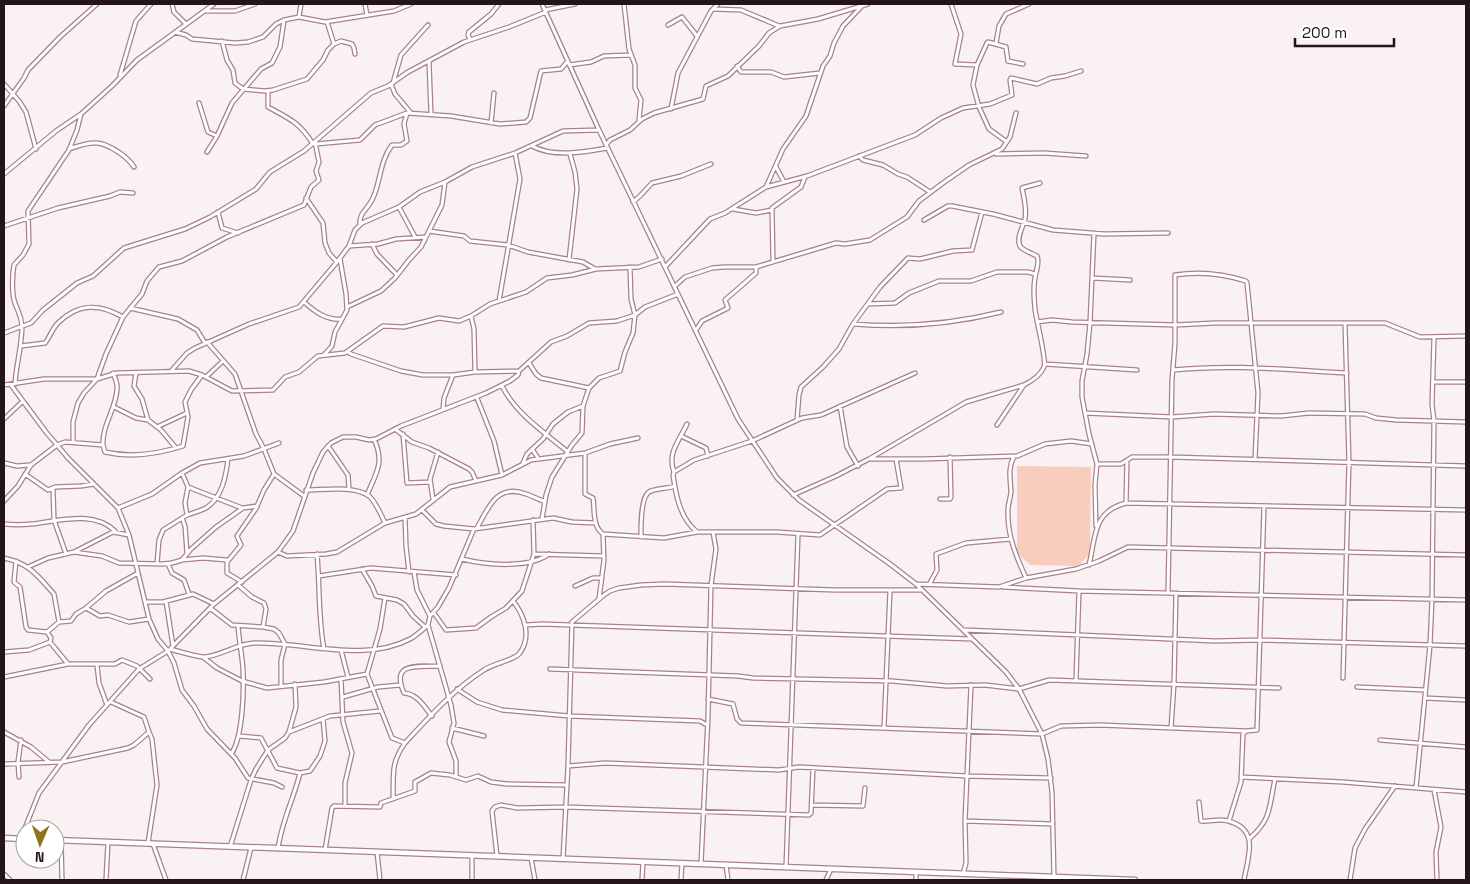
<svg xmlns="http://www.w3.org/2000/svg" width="1470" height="884" viewBox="0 0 1470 884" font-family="'Space Grotesk',sans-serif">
<rect width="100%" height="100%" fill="#f9f1f2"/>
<!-- pitch -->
<path fill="#f9cdbe" d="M1017,466L1091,467L1090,553L1079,566L1030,565L1017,553Z"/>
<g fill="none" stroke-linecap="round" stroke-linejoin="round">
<defs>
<path id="street" d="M172,4L174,12L186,24
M365,4L367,15
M542,4L599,130L738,419L777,478L799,500L890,564L916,584L1006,672L1019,689L1042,734L1048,759L1052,792L1054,877
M624,4L629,49L635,65V88L641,100L639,120
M951,4L961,34L955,64L977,65
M713,9L741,10L779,26
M545,10L575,4
M205,11H235L255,4
M299,17L301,4
M327,22L334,44
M668,25L682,17L697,36
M175,32L186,35L192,39L235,43L248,42L263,37L276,24L284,20L299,17L325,22L394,11L411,4
M470,39L468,35L469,32L491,14L499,4
M222,41L227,60L233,70L235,83L243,89L265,91L273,90L307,79L323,60L328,50L334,44L341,41L352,44L354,48L355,54
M996,43L999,26L1006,14L1029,4
M429,62L431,114
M569,65L591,62L604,56L631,55
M737,66L741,72H771L784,77L820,73
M120,75L136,21L151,4
M393,83L401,55L428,25
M4,84L19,101L26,112L36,149
M391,84L395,94L411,113
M268,91V107C290,119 299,122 313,144
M199,103L208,132L217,136
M4,106L24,78L28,70L60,37L97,4
M671,109L678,73L711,11L718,4
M81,114L112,86L137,60L214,4
M491,123L494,93
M1007,142L989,129L979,107L973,85L977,65L987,43L988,42L1006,47L1008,61L1023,64
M316,144L360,140L375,125L407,113L451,116L500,124L526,122L530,118L541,71L561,69L567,62
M606,145L610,140L630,130L642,119L654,113L703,99L706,86L728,76L759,46L769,33L780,26L818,19L868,4
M532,146C554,158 585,152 607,148
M69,149C78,146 87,142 97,143C109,144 128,157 134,167
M207,152L217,136L232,103L261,69L272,63L280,47L284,20
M996,154L1044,153L1086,156
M859,156L863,160L883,165L898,174L907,177L930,192
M776,167L784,182
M4,174L56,131L81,114L77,130L69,150L28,211L29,244L23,255L14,265C12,275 12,291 14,300C17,311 21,313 22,326C22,346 16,365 15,384
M766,187L783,149L806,116L823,66L830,56L834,43L843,26L862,6
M306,198L323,223L325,243L329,253L337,262
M633,202L640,196L652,183L681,176L711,164
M399,207L415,237
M733,209L756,213L772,210
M218,212L222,228L238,233
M924,220L948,206H952L993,214L1053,230L1104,234L1168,233
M360,224C359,213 367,210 372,200C381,183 379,162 392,145H401L407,141L404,124L407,113
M4,226L58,208L110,196L120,192L133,193
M429,231L464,236L470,241L508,245L528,252L583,262L595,269
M1094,233L1090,323L1087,354L1082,381V397L1089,434L1097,464L1095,485L1096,526
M372,244L377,254L397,275
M349,246L378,244L396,239L426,237
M569,260L577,189L575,172L570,154
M773,261L772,208L801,187L805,177
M665,267L710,219L725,213L766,187L807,176L915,135L941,118L963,108L990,104L1012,95L1010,80L1011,78L1037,84L1051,78L1065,76L1081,71
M1092,278L1130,280
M675,286L685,277L712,268L724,267H756L836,243L845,244L870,240L907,217L919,201L943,183L969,165L1002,149L1010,137L1016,113
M499,301L520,179L515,153
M304,302C314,311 327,321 342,319
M868,304L895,303L909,293L939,281H971L997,272H1028L1035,274
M347,307L381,291L395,278L409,260L421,247L442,205L445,182
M130,308L178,319L197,330L205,343
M471,316L474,329L475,372
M1037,322L1052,320L1072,322L1175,325L1215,323H1385L1420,337L1466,336
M854,324C903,328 953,324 1001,312
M696,330L702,321L728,308L725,300L756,273V267
M4,333L31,323L43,310L77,283L93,276L124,248L185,229L210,217L256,189L270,172L304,151L371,93L388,86L408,72L464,42L509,27L546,12
M21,346L45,343C50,337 52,329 58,323C78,303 99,303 123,317
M348,352L351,354L401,371L423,375H453
M324,355L332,346L335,332L347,310L346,294L340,259
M529,363L536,374L541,378L589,388
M1045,364L1137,370
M172,370L187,353L195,348L249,324L299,307L337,262L349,246L355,230L362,223L399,207L420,192L445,182L472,167L515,153L563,131L599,130
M1173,370C1231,364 1289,370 1347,373
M136,373L134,386L142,399L148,420
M206,377L223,361
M1433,382H1466
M4,385L44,379H97L117,373L189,371L202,375L232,391L273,390L285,377L299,372L318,356L345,353L383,326L404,327L439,318L459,321L471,316L490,304L526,292L547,278L572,275L596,269L639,267L662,259
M11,385L46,432L68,458L118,508L129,535L149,619L158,639L168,651L174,663L182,690L194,706L207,729L235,758L248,778L274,783L282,787
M502,386C516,414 544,432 568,452
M477,398L494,441L502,475
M840,406L847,447L858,466
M114,407L136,418L148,420L161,430L176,448
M443,409L444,398L453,375L475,372L519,371
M1085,413L1172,417L1214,414L1281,416L1309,413L1365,414L1376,418L1396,420L1466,422
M4,419L22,402
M797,420L799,395L801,387L823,367L839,349L853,324L880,287L908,258L920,259L953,251L972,250L982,212
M997,425L1024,385
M157,427L187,413
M395,429L412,442L429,448L469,469L472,472L476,481
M403,434L407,483L430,482
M681,436L706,448L708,456
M73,442V422L78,403L84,393L97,379L106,354L123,317L142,294L147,281L159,267L182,261L227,237L304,205L311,187L319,180L316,171L319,162L315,142
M103,445C102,425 116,409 117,389C118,384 115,378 113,373
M328,446L348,475L349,489
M532,449L538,458
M585,453V494L593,498C595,510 592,526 603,534L604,560L599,599
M1014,456C1008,468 1010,477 1011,491C1011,497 1008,503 1008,510C1007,535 1016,556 1026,578
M871,459H924L1017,456L1045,444L1071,441L1092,444
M4,463L17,466L30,465
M523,463L527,454L543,439L553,424L568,412L583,406
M1097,464H1121L1132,457H1171L1466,466
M674,472C667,453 679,441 687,424
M25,474L48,490L55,487L81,486L94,484
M274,474L304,496
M188,487L242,508
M53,488L54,520L66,554
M306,490C323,490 354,485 369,496C376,502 381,515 385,523
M367,495C376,473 385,463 374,439
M793,495L836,476L869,459L966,402L1024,385C1032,381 1041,374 1044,367C1047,360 1036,320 1035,309C1034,299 1033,288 1035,278C1036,270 1040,263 1037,256C1033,254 1022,250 1020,246C1016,238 1023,227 1025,219C1027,208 1024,198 1022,188L1040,183
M433,499L430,479L438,452
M940,499H950L951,497L950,457
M4,501L18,486L31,465L57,445L65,442L103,445L105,452C130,458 158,454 183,446L188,417L185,402L191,390L202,375
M1126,503L1127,460
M118,508L152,494L182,473L200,463L244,456L279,443
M422,510L436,524L444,526L474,529L553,518L572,522L596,523
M187,515C193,513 200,511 206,508C222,498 226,476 228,459
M405,517L406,546L409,572
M182,518L185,526L187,553
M542,519L546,495L552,477L572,445L582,433L583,406L589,388L599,378L620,371L625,352L633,333L635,315L645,307L678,294
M4,524C13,525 23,525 32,524C59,521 93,510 115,531
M477,528C488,508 497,483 526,494C532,496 538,499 545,502
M697,532C680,518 676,496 673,475L674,472L694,460L752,441L802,418L821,415L915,373
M603,534L664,538L697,532H777L820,535L887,489L901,488L896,459
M641,537C641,528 640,494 651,491C658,488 667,489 675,486
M74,552L102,556L119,563L162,564L172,563L182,560L190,550L216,527L243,508L257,506L264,490L274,474L264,449L256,434L235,374L207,342
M278,552L287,556L326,554L337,552L385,523L416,514L450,487L502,475L531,460L585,453L610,444L638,438
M317,554C320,586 318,617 324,649
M534,554L604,556
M4,558C29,563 38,576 54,594L59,622
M462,559C486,565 528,569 549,554
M182,560L203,558L227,560
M16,561L14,582L20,587L26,627L28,630L47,632
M157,564L159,540L163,530L187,515L185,503L188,487L182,473
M168,564L172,573L184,580L189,594
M1089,565C1096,537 1092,512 1126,503L1466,510
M28,567L48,558L74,552L113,532L129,535
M362,569L372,586L376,596L397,600L404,604L413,616L425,627
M414,572L417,590L430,616
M319,576L371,568L456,575
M242,582L227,573V562L241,545L237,536L257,507
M930,583L937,570L936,554L966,543L1011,539
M916,584L999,587L1026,578L1076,569L1099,561L1128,547L1466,555
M238,585L252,597L264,603L266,609L263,627
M575,586L593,578H602
M1003,587L1079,591L1466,600
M1168,593L1172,380L1175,343V275C1200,271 1221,273 1246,281L1247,283L1258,393L1255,459
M385,598L380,629L367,674L392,738L405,743
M166,601L173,646
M145,602H163L193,594L214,604
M86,608L106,591L138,573
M210,608L232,625L263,627L274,629L279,633L285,644L281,660V686
M434,613L446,630L476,628L491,617L506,608L522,591L534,554L533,520
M526,625L542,624L972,639
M964,630L1215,641L1260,640L1466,646
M50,642L68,664
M170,649C177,651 199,657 204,657C221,656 238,643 255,643C305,642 365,663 410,639C417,635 423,629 428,625
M341,650L348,677
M4,652L29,650L50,642L51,638L47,632L59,622L71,621L76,614L86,608L100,616L108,615L129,622L149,619
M203,657L217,668L242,681L267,688L324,682L367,674
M97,665L99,683L107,705
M550,669L738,676L753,678L892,681L947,686L985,685L1019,689L1049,680L1279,688
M4,677L68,664H115L122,660L137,666L150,679
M1343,678L1349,462L1345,324
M341,679L343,722L352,753L345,783V806
M1076,680L1079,591
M971,685L965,821L1053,824
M1357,687L1425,690
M457,689L477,702L502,710L569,716L700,721L707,725
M343,697L378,687L400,685
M1425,698L1466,700
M708,699L733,704L737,719L741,723L1042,734L1061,726L1100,725L1246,731
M111,702L144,717L149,732
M432,716C423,705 417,694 404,693C390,661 418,667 440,666
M452,728L484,736
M884,728L890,591
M1171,728L1174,684L1176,593
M4,732L31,747L49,762
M289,732L330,716L380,711
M239,736L261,738L277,768L300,773L310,771L320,756L325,741L323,719
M1380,740L1466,747
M231,754C243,738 244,690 243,669C242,655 239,640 238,626
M4,764L62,762L128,748L134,745L149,732L152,739L157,785L148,843
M568,766L572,622L604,595L610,591L619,588L641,585L665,584L835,590H922
M19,777L18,762L21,740
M456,777V761L449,742L454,723L451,705L428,625L430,616L438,607L449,588L474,529
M1241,777L1343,782L1466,792
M1416,788L1430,645L1432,599L1434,421L1432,404L1434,338
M1434,790L1441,827L1436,852L1437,880
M393,799C394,775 390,764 405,743C429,717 454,689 484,670C492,664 514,660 519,654C532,638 525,616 513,601
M1199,802L1201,821C1210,822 1219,818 1228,821C1260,829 1248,857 1244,880
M812,805L863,806L865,788
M1229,821L1241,782L1243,734L1246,731L1257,730L1264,506
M21,838L39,793L89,725L139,669L168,651L214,604L278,552L293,531L313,473L323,452L331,443L343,437H356L369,440L376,439L401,426L486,393L510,381L518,375L519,371L551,342L567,336L589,323L617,321L635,315L631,299L630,267
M1250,838C1272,819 1269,806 1275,779
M61,840L62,880
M153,844L166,880
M230,847L251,780L256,769L268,750L285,738L289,732L296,707L295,684
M278,849C281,823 294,798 300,773
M325,850L332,808L334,806L380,807L381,803L415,791V782L431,773L450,775L466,780L478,776L491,782L507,784L567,785
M377,852L380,880
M472,856V880
M497,856L492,811L495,807L501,805L517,808L566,807L809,815L811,813L813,768
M531,858L535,880
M563,859L568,766L605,763L779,770L799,767L967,776L1051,778
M701,864L708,717L711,585L716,549L713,532
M726,865L728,880
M786,867L798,535
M4,874L10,880
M963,874L966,863L965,821
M106,880L108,842
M243,880L251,848
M642,880L643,862
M681,880L682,863
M826,880L831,869
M916,880V873
M1350,880L1355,848L1365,829L1395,786"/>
<path id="secondary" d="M4,838L25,839
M55,840L1135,880"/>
</defs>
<!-- street casing -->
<use href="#street" stroke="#a8828b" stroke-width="5.5"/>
<!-- secondary casing -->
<use href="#secondary" stroke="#a8828b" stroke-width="7"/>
<!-- street -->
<use href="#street" stroke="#fff" stroke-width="3"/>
<!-- secondary -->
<use href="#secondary" stroke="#fff" stroke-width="4.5"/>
</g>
<!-- border -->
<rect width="1470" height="884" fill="none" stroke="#241519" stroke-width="10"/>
<!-- north arrow -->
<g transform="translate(40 844) rotate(182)"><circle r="24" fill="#ffffff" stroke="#a7a1a3"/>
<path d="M0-4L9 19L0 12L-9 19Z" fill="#8d761b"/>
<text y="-8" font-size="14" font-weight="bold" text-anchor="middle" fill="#241519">N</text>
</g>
<!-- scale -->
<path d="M1295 38v8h99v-8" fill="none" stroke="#241519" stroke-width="2.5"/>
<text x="1302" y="38" font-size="15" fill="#241519" stroke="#ffffff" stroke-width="4" paint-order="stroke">200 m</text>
</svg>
